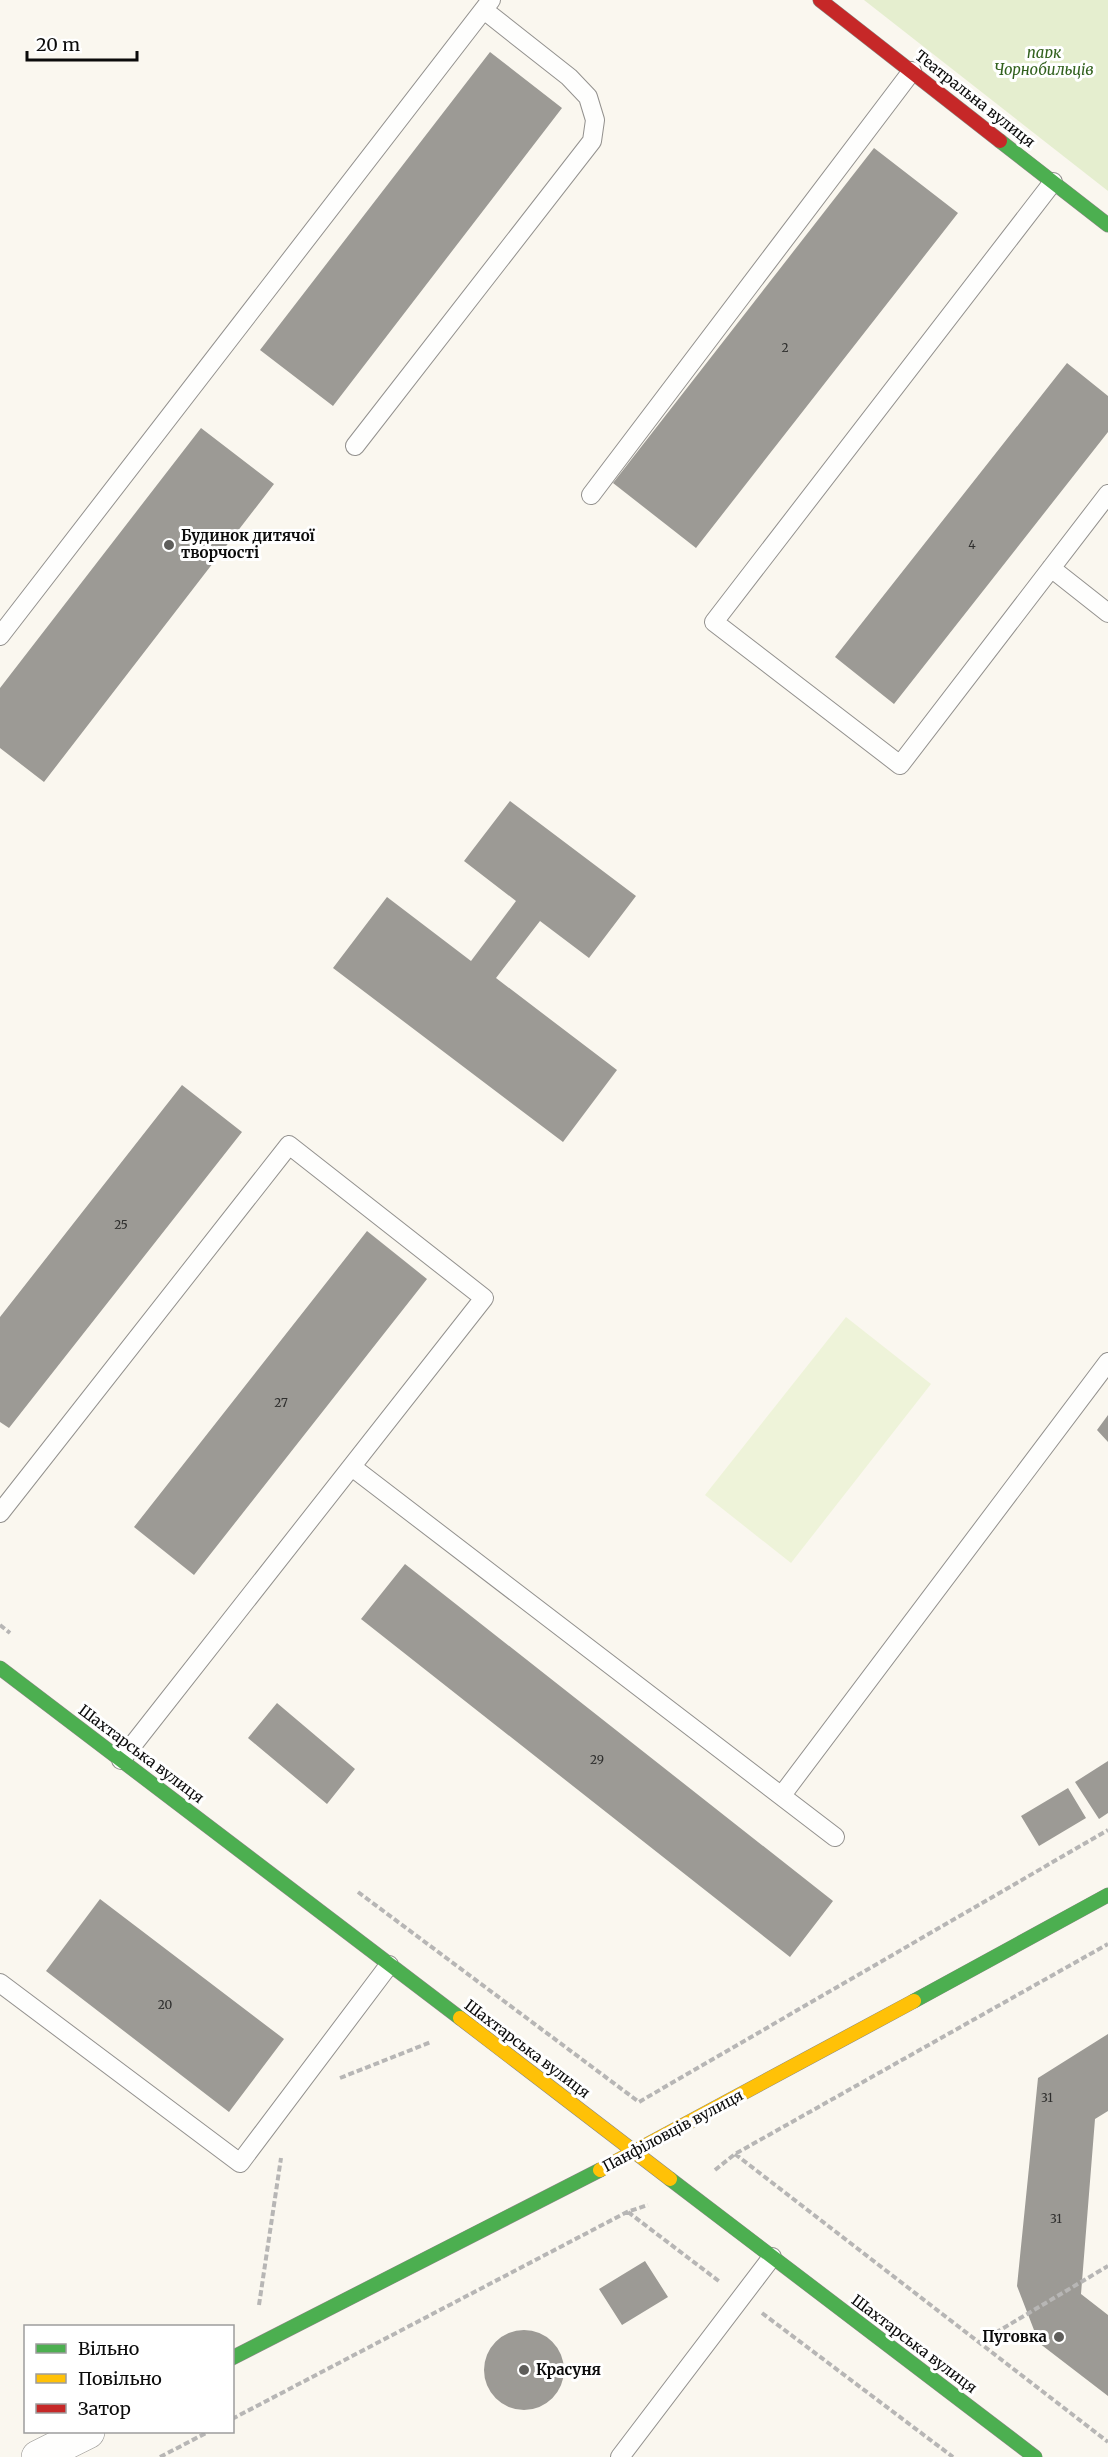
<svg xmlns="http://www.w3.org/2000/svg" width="1108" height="2457" viewBox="0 0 1108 2457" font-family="Merriweather,serif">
<rect width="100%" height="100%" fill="#faf7ef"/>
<!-- green -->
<path fill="#e5eecf" d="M864,0H1108V191Z"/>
<!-- pitch -->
<path fill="#eef3d9" d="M846,1317L931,1384L791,1563L705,1495Z"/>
<!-- building -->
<path fill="#9c9a95" d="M490,52L562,108L333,406L260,350Z
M874,148L958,213L696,548L613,483Z
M1067,363L1108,396V432L894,704L835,657Z
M201,428L274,484L44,782L0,748V688Z
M510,801L636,896L589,958L540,921L496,978L617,1070L563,1142L333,968L387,897L471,961L516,901L464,861Z
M182,1085L242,1132L9,1428L0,1422V1317Z
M367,1231L427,1279L194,1575L134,1527Z
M1108,1415V1442L1097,1430Z
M405,1564L833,1901L790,1957L361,1619Z
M277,1703L355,1769L327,1804L248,1738Z
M1108,1761V1813L1099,1819L1075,1782Z
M1068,1788L1086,1818L1039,1846L1021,1816Z
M100,1899L284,2039L229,2112L46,1971Z
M1108,2034V2111L1095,2119L1081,2294L1108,2315V2396L1039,2343L1017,2286L1038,2078Z
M645,2261L668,2297L622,2325L599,2289Z
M484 2370a40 40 0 1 1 80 0a40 40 0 1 1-80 0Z"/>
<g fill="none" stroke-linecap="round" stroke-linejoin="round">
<defs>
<path id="lane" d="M1053,182L714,622L900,765L1108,494
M355,446L592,141L595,120L588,97L569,77L484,10
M591,495L912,71
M1051,568L1108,613
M0,636L491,0
M352,1467L835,1837
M0,1513L289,1145L484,1298L121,1760
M782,1795L1108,1362
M0,1983L240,2163L389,1965
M620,2457L772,2257"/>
<path id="street" d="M38,2457L88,2432"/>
<path id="fast" d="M1000,141L1108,225
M0,1668L460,2018
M914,2001L1108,1895
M670,2179L1035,2457
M232,2358L600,2170"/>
<path id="slow" d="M460,2018L670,2179
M600,2170L914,2001"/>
<path id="jam" d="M820,0L1000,141"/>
</defs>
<!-- lane casing -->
<use href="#lane" stroke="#93918e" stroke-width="20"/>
<!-- street casing -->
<use href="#street" stroke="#93918e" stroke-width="34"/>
<!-- fast casing -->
<use href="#fast" stroke="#898884" stroke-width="15"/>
<!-- slow casing -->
<use href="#slow" stroke="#898884" stroke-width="15"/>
<!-- jam casing -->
<use href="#jam" stroke="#898884" stroke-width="15"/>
<!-- path -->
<path stroke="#b7b6b5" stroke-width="4" stroke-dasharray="6 3" stroke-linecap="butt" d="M0,1625L10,1633
M358,1892L639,2102L1108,1830
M340,2078L431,2042
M735,2154L1108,2442
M715,2170L735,2154L1108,1944
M628,2212L720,2282
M259,2305L281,2158
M762,2313L953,2457
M980,2342L1108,2266
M232,2419L627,2212L648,2205
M160,2457L208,2432"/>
<!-- lane -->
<use href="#lane" stroke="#fefefd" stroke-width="18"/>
<!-- street -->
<use href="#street" stroke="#fefefd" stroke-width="33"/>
<!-- fast -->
<use href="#fast" stroke="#4caf50" stroke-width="14"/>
<!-- slow -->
<use href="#slow" stroke="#ffc107" stroke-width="14"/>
<!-- jam -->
<use href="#jam" stroke="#c62828" stroke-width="14"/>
</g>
<!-- markers -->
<g fill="#5f5e5b" stroke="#fff" stroke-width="2">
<circle cx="169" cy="545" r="6"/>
<circle cx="1059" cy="2337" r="6"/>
<circle cx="524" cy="2370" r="6"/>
</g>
<g text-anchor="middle" stroke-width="6" stroke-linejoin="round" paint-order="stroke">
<!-- number labels -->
<g font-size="12" fill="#2f2f2e">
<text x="785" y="352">2</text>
<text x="972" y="549">4</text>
<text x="121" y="1229">25</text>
<text x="281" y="1407">27</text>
<text x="597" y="1764">29</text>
<text x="165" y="2009">20</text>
<text x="1047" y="2102">31</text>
<text x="1056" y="2223">31</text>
</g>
<!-- park labels -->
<g font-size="15" font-style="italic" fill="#32611e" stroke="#fff">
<text x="1044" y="58">парк<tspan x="1044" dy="17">Чорнобильців</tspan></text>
</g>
<!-- street labels -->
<g font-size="15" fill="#0b0b0b" stroke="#fff">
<text transform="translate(975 99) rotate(38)" y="5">Театральна вулиця</text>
<text transform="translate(141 1754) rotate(37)" y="5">Шахтарська вулиця</text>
<text transform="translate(527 2049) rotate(37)" y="5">Шахтарська вулиця</text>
<text transform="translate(673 2131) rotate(-28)" y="5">Панфіловців вулиця</text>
<text transform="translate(914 2344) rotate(37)" y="5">Шахтарська вулиця</text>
</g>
<!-- poi labels -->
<g font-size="15" font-weight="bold" fill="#0b0b0b" stroke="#fff" text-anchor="start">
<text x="181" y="541">Будинок дитячої<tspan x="181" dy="17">творчості</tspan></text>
<text x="1047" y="2342" text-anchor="end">Пуговка</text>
<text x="536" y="2375">Красуня</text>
</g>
</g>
<!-- legend -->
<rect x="24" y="2325" width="210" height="108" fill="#ffffff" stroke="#9d9d9d" stroke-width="1.5"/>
<rect x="36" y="2344" width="30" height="9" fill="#4caf50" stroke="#9d9d9d" stroke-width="1.5"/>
<text x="78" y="2355" font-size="18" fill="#0b0b0b">Вільно</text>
<rect x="36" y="2374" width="30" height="9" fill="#ffc107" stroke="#9d9d9d" stroke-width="1.5"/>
<text x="78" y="2385" font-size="18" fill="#0b0b0b">Повільно</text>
<rect x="36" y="2404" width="30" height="9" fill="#c62828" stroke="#9d9d9d" stroke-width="1.5"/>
<text x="78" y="2415" font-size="18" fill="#0b0b0b">Затор</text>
<!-- scale -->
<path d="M27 51v9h110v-9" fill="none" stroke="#0b0b0b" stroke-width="3"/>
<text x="36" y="51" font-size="18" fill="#0b0b0b" stroke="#ffffff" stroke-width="4.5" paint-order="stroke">20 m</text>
</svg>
